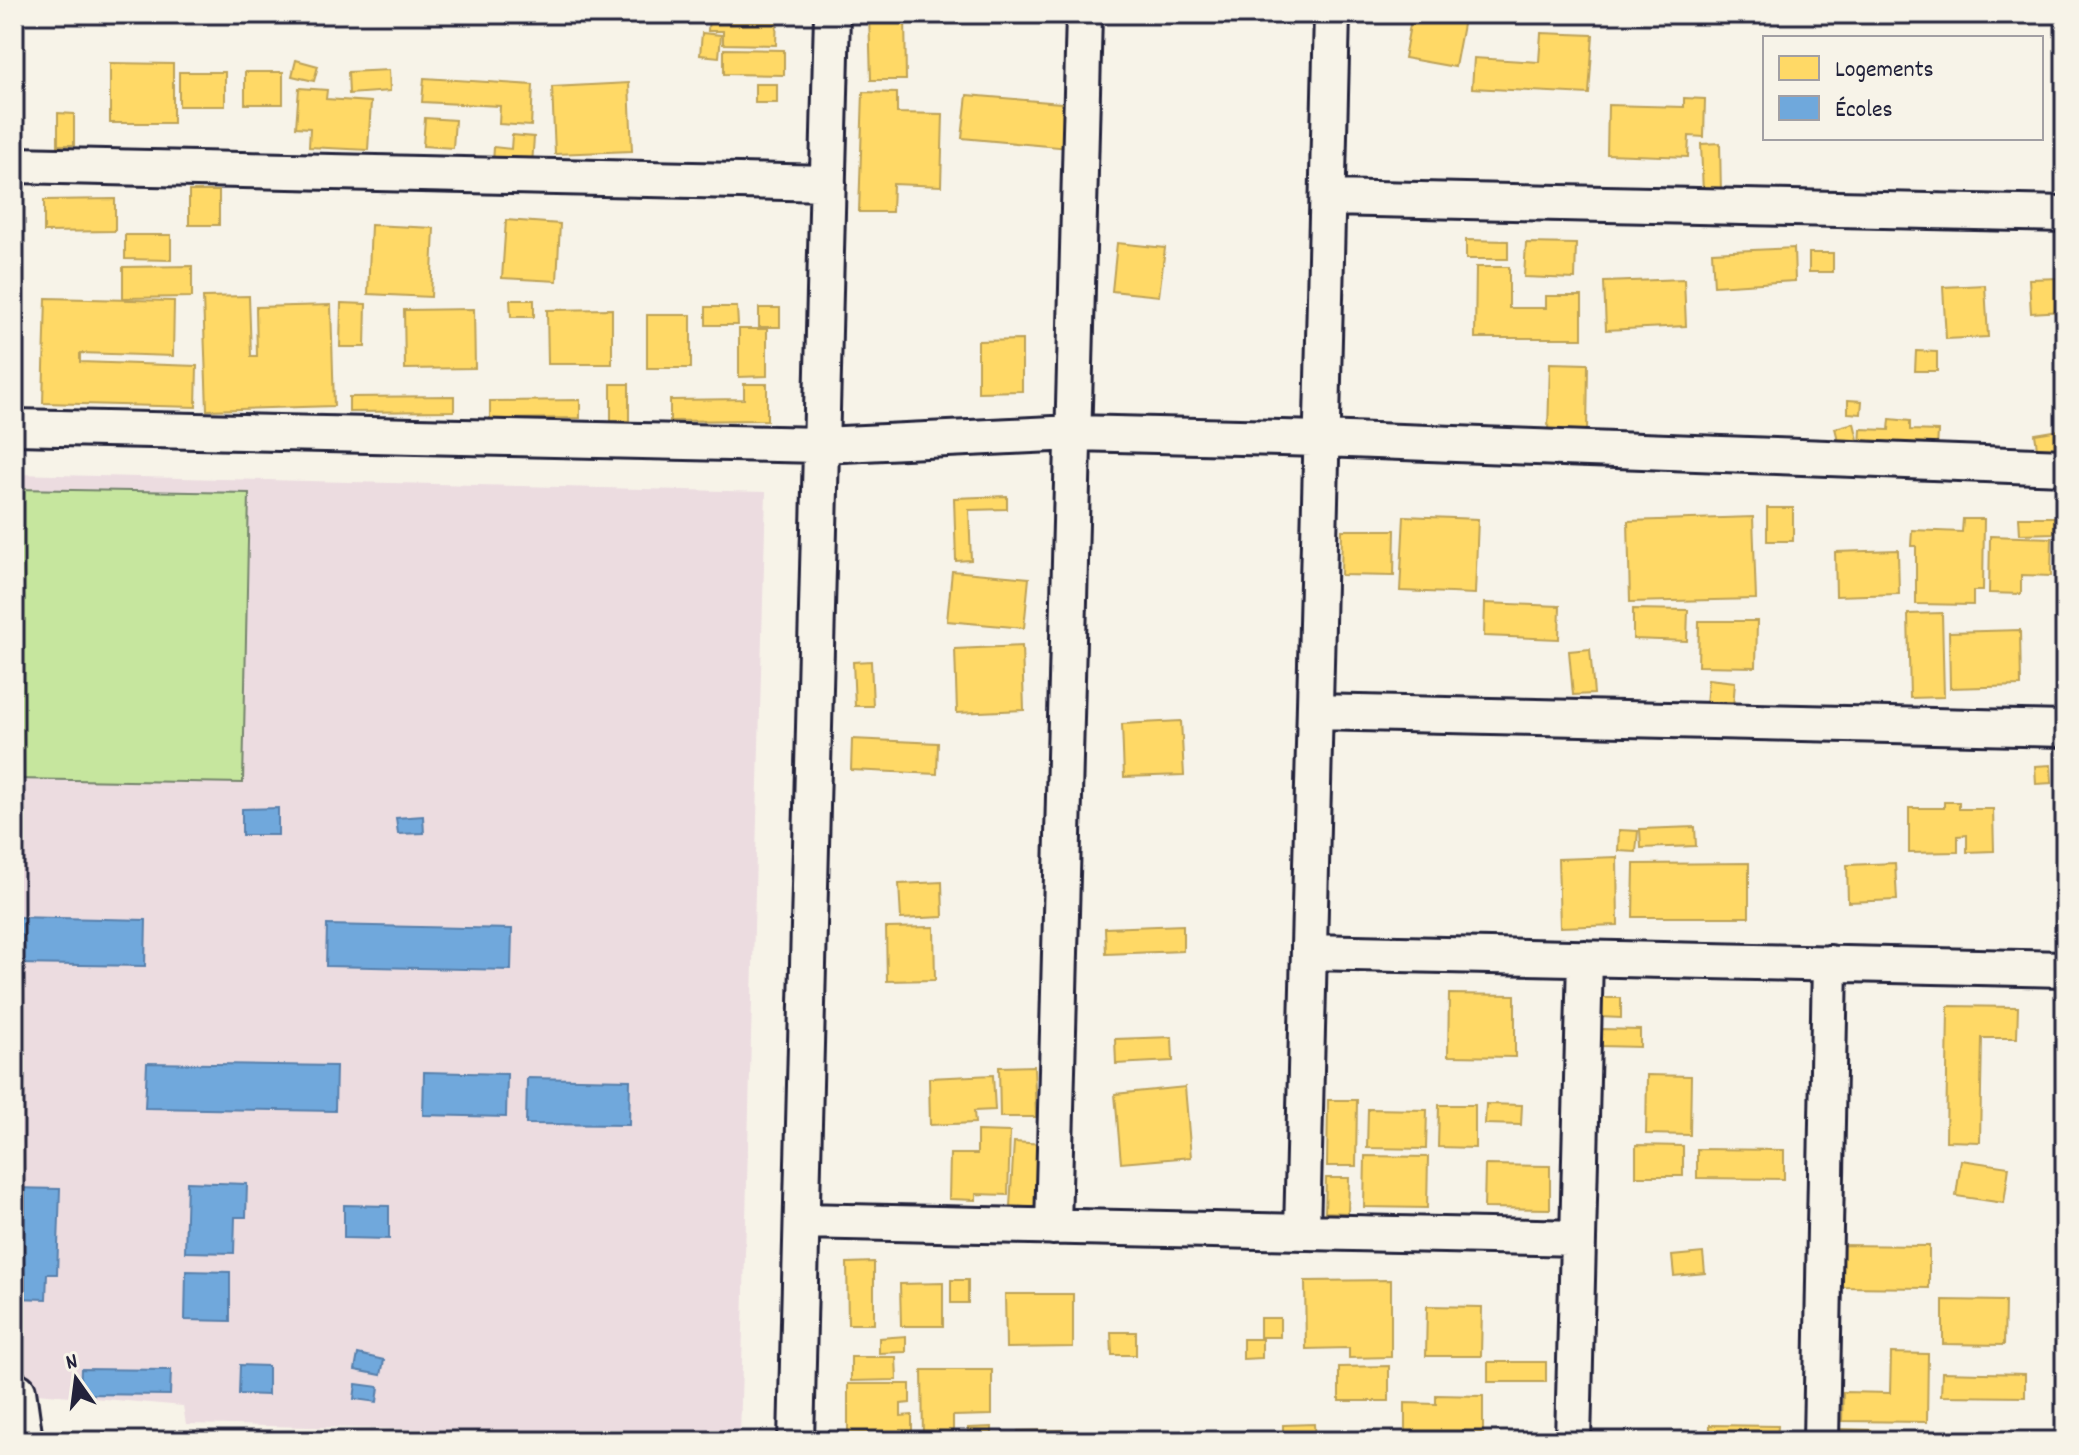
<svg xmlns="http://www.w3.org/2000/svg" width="2079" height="1455" viewBox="0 0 2079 1455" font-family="Dekko,sans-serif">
<rect width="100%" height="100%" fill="#f7f3e8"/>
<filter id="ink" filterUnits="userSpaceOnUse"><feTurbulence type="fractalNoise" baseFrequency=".0125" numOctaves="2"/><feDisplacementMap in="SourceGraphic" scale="16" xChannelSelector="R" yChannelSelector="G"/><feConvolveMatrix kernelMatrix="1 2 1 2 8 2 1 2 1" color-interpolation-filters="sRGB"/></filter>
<g filter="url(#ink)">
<!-- built -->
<path fill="#ecdce0" d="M14,474L766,492L740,1437L186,1424L183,1406L14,1391Z"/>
<!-- green -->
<path fill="#c6e69e" stroke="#74846c" stroke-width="2" d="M14,489L249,493L243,783L14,779Z"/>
<!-- homes -->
<path fill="#ffd966" stroke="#bda259" stroke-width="2" d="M709,14H777L776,45L723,44V31H708Z
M869,14H905L906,80H871Z
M1412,14H1465L1455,67L1404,58Z
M702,33L721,35L719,57L700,55Z
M1541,33L1593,35L1589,94L1472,88L1474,58L1539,62Z
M724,49L784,50V75L724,74Z
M296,60L318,66L314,81L292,76Z
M110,63L173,64V123H110Z
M389,70L390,91L349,94L348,72Z
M179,72H225V106H179Z
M245,72H283V104H245Z
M424,78L533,85L531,126L499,124L500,106L422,102Z
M629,83L632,151L555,154L552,87Z
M755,84H777V103H755Z
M299,88L327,90L326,99L371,102L368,150L309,147L310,128L296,127Z
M863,92L897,93V113L943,114L941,186L893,184L892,212H859Z
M967,95L1073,104L1069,148L962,138Z
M1684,98L1705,99L1704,137L1689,136L1688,157L1607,154L1608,105L1684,107Z
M58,113L74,114V145H58Z
M425,118L455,120L453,148L423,146Z
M512,135L534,137L532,165L493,163L494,147L511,149Z
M1720,143L1721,193L1703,194L1701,144Z
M189,191H219V225H189Z
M115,199V231L44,232V200Z
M506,220L560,224L557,281L502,278Z
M371,225L434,228L431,297L368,294Z
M125,235H171V260L125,259Z
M1466,240L1508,241V259H1466Z
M1117,243L1165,248L1159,296L1112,291Z
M1526,243L1576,244L1575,279L1524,277Z
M1794,248L1795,281L1714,286L1712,252Z
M1809,253H1833V272H1809Z
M192,266V297L123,298V267Z
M1476,267H1509V308H1546V296H1582V338H1475Z
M2061,278L2063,311L2031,313L2029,279Z
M1684,279L1686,326L1606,330L1604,282Z
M1985,285L1988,337L1946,339L1943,287Z
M249,296L251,356H257L256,307L331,305L334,406L207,410L203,297Z
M46,298L174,301L173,356L80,353V362L197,366L196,407L43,403Z
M510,300H534V317H511Z
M341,303L366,304L365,347H340Z
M706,307H737L738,325H706Z
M759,308H780V327H759Z
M474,309L475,368L405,369L404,310Z
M612,309V364H548L547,310Z
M647,315H691V368H647Z
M739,329H767V376L739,377Z
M1022,340V391L978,392V341Z
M1916,351L1937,352V371H1915Z
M1550,363L1588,364L1587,432L1548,431Z
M611,384H629V421H611Z
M744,384H767V420L670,421V400L744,399Z
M454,396V411L349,412V397Z
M580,400V418L490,419V401Z
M1848,400L1862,401L1861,414L1848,413Z
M1890,419L1910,421V430L1938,431L1937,450L1860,446L1861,429L1889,430Z
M1854,423L1859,444L1840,448L1835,428Z
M2060,430L2064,451L2038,455L2035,434Z
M1007,496V509L969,510L971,560L956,561L954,498Z
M1767,508H1793V541H1767Z
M1404,516L1478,519L1475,594L1400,591Z
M1753,517L1756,599L1630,602L1628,521Z
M2019,517H2054V533L2020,534Z
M1963,519H1984L1983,591H1973V605L1916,604V546H1911L1912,530L1962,532Z
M1342,530H1395L1394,576L1341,575Z
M1990,536L2052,538L2051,576L2021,575V594L1989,593Z
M1898,550L1899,594L1836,596L1835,552Z
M952,571L1029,578L1024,628L947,621Z
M1485,603L1560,606L1559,639L1484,636Z
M1633,609L1688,610L1687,641L1633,639Z
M1942,613L1944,697L1910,698L1908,614Z
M1699,621H1757L1756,667L1698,666Z
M2020,630L2021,686L1950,688L1949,632Z
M1022,646L1024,710L957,713L955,649Z
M1590,649L1594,694L1573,695L1569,651Z
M871,661L873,706H855L853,662Z
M1708,679L1735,682L1733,708L1706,706Z
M1181,721L1184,775L1124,777L1122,724Z
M852,739L938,743L937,774L851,770Z
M2051,765L2052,783L2036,784L2035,766Z
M1944,802H1959V809H1993L1994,851L1967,852V835L1958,836V852L1909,853V808H1944Z
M1695,827L1696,846L1641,848L1640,829Z
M1619,830L1638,831L1636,852L1618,851Z
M1617,857L1618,925L1560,927L1558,859Z
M1749,863V917H1633L1634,864Z
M1895,863L1897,900L1848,902L1847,865Z
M942,882L943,917L901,919L899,884Z
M1183,925V951L1106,954L1105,928Z
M934,927L935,980L887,981L886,928Z
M1449,994L1515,995V1057L1448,1056Z
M1600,998H1621V1018L1599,1017Z
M1948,1006L2018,1007L2017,1038H1982L1980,1142L1946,1141Z
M1602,1029L1640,1030V1047L1601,1046Z
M1172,1037L1173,1061L1116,1064L1115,1039Z
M1034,1066L1036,1117H1000L999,1067Z
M993,1075L995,1110L974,1111L975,1123L930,1125L929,1078Z
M1647,1075L1691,1076L1690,1135L1646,1134Z
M1185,1087L1191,1157L1121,1163L1115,1094Z
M1328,1100H1357L1356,1166H1327Z
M1486,1104L1522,1105L1521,1125L1485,1124Z
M1439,1105H1475V1148L1438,1147Z
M1368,1109L1427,1110L1426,1149L1367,1148Z
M977,1131L1010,1132L1008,1195L976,1194V1200L949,1199L950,1154H977Z
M1014,1142L1043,1144L1039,1208L1010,1206Z
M1636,1145L1683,1146V1176H1636Z
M1697,1149L1784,1150V1179L1697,1178Z
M1365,1156L1428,1157L1427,1208L1364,1207Z
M1961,1160L2009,1167L2004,1203L1956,1196Z
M1485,1165L1550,1166V1209L1484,1208Z
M1326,1178H1349L1348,1213L1325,1212Z
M1839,1245L1929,1246V1288L1838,1287Z
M1703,1253L1705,1273L1674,1276L1672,1256Z
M874,1262V1324H848L847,1263Z
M951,1280H968V1303H951Z
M1391,1280V1357L1349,1358V1348L1306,1349L1305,1281Z
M943,1283V1326H901L900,1284Z
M1005,1294H1073V1347L1006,1348Z
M1943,1300L2005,1301L2004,1345L1943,1344Z
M1427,1306L1482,1307L1481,1356H1426Z
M1260,1318H1280V1337H1260Z
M1111,1332H1136V1355H1112Z
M906,1336V1352L879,1353V1338Z
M1243,1339H1262V1358L1243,1359Z
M1891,1353L1928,1354L1927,1422L1842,1421L1843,1392L1890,1393Z
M851,1357H896L897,1380L851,1381Z
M1488,1362H1546V1382H1488Z
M1389,1366V1401H1339V1367Z
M922,1370H992V1415L953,1416V1438L923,1439Z
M1942,1372L2025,1374V1397L1941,1396Z
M848,1384H910V1403L901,1404V1416L912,1415V1441H848Z
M1436,1395L1483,1396V1441H1405V1403L1436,1404Z
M1314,1424L1315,1441H1283V1425Z
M1710,1425L1778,1426L1777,1441H1710Z
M992,1427V1441H968V1428Z
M1835,1429L1871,1430V1437H1927V1441H1834Z
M1070,1430V1441H1018V1431Z"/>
<!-- schools -->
<path fill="#6fa8dc" stroke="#5880ac" stroke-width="2" d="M278,808V835H242V809Z
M423,816L424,833L398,834L396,818Z
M14,917L146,920L145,966L14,964Z
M327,925L512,929L511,970L326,966Z
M147,1063L336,1066L335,1111L145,1108Z
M424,1072L507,1074L506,1117L423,1115Z
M527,1078L630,1080L629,1125L526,1124Z
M187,1182L247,1184L246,1217H235L234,1253L185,1252Z
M14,1188L60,1189L57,1274H47L46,1299L14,1298Z
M344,1205L389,1206V1239L344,1238Z
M186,1271L230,1272V1321L185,1320Z
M358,1354L384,1360L381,1375L355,1370Z
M240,1365L268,1366V1395L239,1394Z
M81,1369L171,1370L170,1395L80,1394Z
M356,1384L379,1387L377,1402L354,1399Z"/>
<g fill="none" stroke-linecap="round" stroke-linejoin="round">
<defs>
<path id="minor" d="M14,165L828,183
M1328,198L2065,214
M14,427L821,445L1074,433L1322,439L2065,467
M1315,712L2065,729
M1309,952L2065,969
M802,1221L1578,1238
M1053,1227L1084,14
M1302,1232L1332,14
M18,1391L25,1441
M796,1441L832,14
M1573,1441L1585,958
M1821,1441L1830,963"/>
</defs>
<!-- minor casing -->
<use href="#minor" stroke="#22223b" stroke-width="40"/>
<!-- minor -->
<use href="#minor" stroke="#f7f3e8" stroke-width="34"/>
</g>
</g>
<!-- margin -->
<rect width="2079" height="1455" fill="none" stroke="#f7f3e8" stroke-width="48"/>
<rect x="24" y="24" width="2031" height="1407" fill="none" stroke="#22223b" stroke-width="3" filter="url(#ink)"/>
<!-- legend -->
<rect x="1763" y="36" width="280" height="104" fill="#f7f3e8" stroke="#a29fa3" stroke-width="2"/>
<rect x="1779" y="56" width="40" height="24" fill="#ffd966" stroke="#a29fa3" stroke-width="2"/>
<text x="1835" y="76" font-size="24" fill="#22223b">Logements</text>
<rect x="1779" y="96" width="40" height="24" fill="#6fa8dc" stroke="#a29fa3" stroke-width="2"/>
<text x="1835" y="116" font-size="24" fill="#22223b">Écoles</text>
<!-- north arrow -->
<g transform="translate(76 1379) rotate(346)" stroke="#f7f3e8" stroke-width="6" paint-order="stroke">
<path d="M0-6L14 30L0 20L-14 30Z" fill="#22223b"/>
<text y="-12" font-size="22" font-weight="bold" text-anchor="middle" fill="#22223b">N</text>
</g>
</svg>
